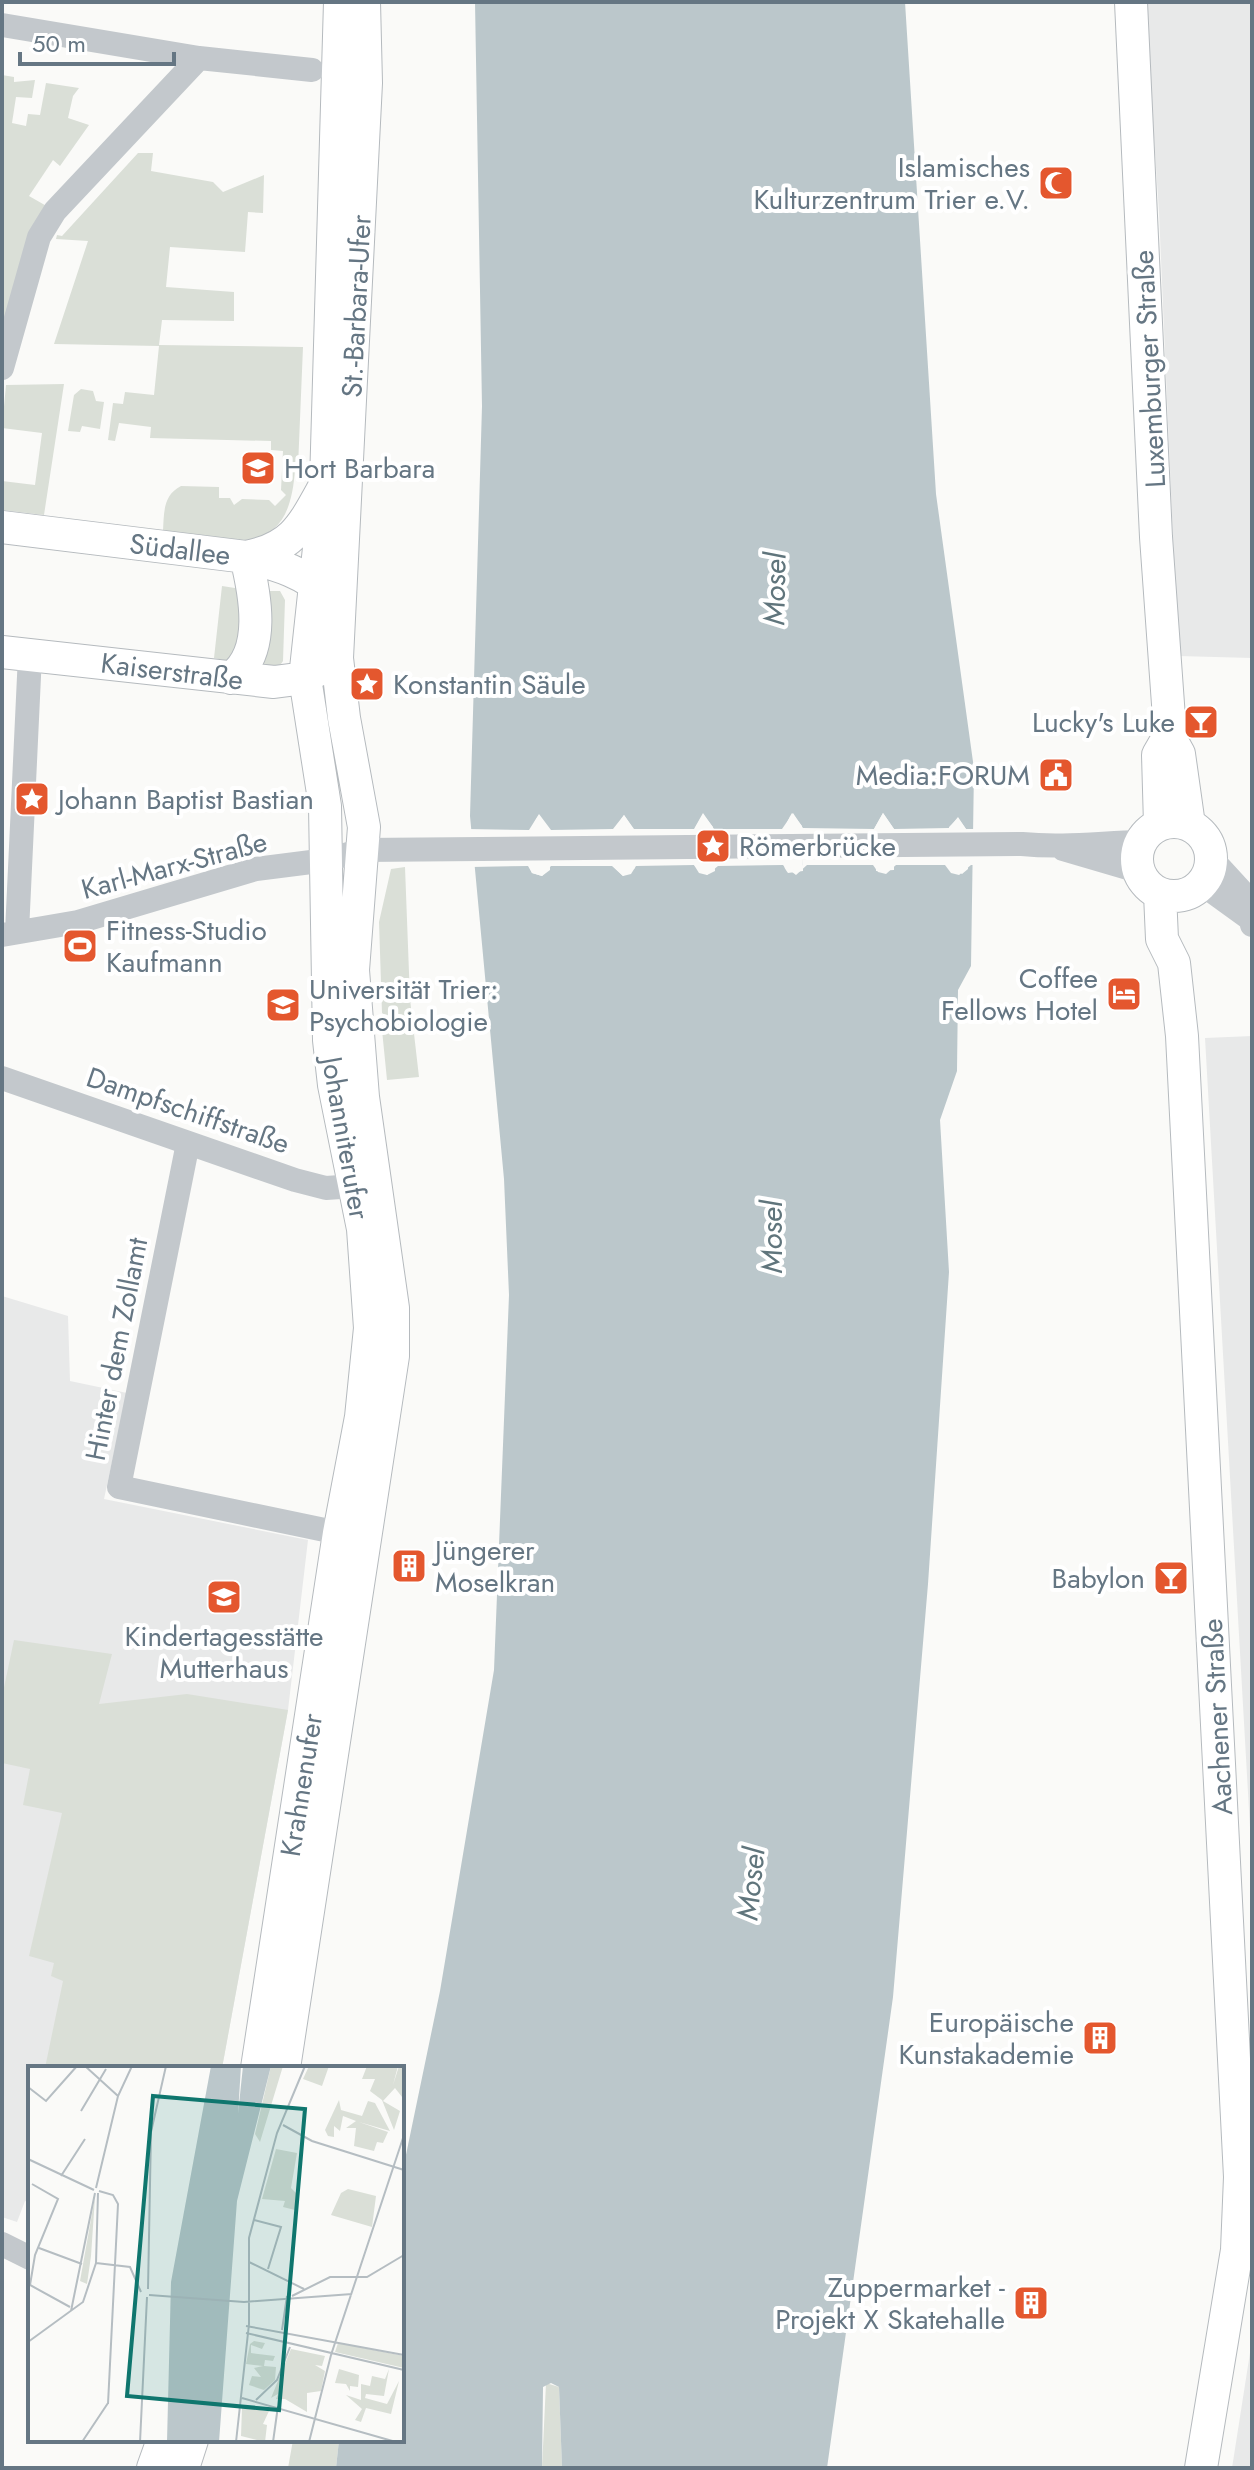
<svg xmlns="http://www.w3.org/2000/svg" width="1254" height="2470" viewBox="0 0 1254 2470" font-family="Jost,sans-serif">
<rect width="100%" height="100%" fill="#fafaf8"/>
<!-- built -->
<path fill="#e8e9e9" d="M1145,2H1252V658L1178,656L1159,212Z
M1252,1036V1863L1205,1038Z
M2,1296L68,1316L70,1381L127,1393L104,1499L308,1540L288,1710L222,2068H30V2203L25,2201L17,2222L2,2217Z
M1252,2340V2468H1232Z"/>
<!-- green -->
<path fill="#dadfd7" d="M2,75L14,77V82L35,80L32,98L16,97L12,123L26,126L28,114L40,115L46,83L79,88L73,96L68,118L89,125L60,166L53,160L29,196L50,208L2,328Z
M138,153H153L151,171L213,182L223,192L264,175L263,213L248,212L245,252L170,247L166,287L234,292V321L162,320L159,345L303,347L298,467L295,468C290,563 233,540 163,531C164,513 163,495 181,486L219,487V498H230L234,505L242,499L269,500L275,506L286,495L281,490L283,451L271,450V441L150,438L151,427L119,423L115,441L108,440L113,403L123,404L125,392L154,395L159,346L54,344L88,241L56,239L57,235L62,236Z
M64,384L44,515L2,510V481L35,485L42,433L2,428L6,385Z
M81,389L93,391L96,401L104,402L100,429L82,426L80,432L68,431L74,395Z
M222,586L248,590L238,663L214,658Z
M260,591H280L285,600L283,661L279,667H260Z
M405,867L410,999L419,1077L387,1080L381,1020L388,1017L382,1013L379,922L391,869Z
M14,1640L112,1654L99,1704L187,1694L288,1710L222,2068H45L63,1981L51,1976L54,1963L29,1956L62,1813L23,1805L30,1769L2,1763V1697Z
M546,2383L559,2387L562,2468H542Z
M293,2440H339L336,2468H288Z"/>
<!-- water -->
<path fill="#bbc7cb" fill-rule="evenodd" d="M475,2H905L936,494L974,769L971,966L958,990L957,1071L940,1120L949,1272L928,1584L893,1997L827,2468H562L559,2387L551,2383L543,2387L542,2468H336L339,2440H402V2174L440,1991L494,1670L509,1295L504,1179L470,816L482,406ZM792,813L802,826L803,871L788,873C775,857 782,829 792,813ZM883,813L894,829V870L876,871L874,829ZM703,814L713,827L715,871L707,875L694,865L695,828ZM539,815L550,830V870L542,876L532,873C523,856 528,829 539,815ZM624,815L634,830L635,868L623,876L613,866L614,830ZM958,818L966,829L968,869L962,874L946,865L949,827Z"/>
<!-- pier -->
<path fill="#fafaf8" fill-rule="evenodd" d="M703,813L714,829H782L793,813L803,828L874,829L883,813L894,829L949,828L958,817L966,829H977V865H971L959,875L951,873L945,865H896L886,874L878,872L873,865H807L796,875L783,865L718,866L707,875L699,873L694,865L636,866L631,874L623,876L612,866H551L542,876L532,873L528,866L471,867L467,829L529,830L539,814L551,830L613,829L624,815L634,829H694ZM793,820L798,829L803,865L796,871L787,865L786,830ZM883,820L890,830L892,865L886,870L878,865V830ZM539,821L546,831L547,866L540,872L533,866V830ZM704,821L709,829L713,866L708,871L698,865L699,829ZM624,822L630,830L631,867L623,872L617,865L618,830ZM958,823L962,829L966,864L959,871L950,864L953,829Z"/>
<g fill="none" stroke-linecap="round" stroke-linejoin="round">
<defs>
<path id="major" d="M1131,2L1156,537L1169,718V736L1158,755L1160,824
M2,527L246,557C276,564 307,573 328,596
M246,557C292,548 302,527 323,489
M2,652L274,682L305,678L324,666
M231,678C267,653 255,594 246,557
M1169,736L1179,754L1189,825
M1137 859a37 37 0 1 1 74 0a37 37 0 1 1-74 0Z
M1160,894L1162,939L1174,963L1182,1036L1240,2177L1237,2250L1201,2468
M257,2068L339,1533L361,1417L370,1328L363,1229L334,1085L329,1040L325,806L305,678L326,483L340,2
M284,2068L393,1356V1308L363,1097L353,970L364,827L344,718L337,658L366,83L364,2
M153,2468L163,2440
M183,2468L192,2440"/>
</defs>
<!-- major casing -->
<use href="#major" stroke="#b5babe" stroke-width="34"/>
<!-- minor -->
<path stroke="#c3c8cc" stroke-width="24" d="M2,25L199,58L312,70
M2,368L39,237L55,211L199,58
M1063,849L1138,871
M1212,859L1245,895L1252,925
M1202,884L1249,918
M17,932L30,655
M2,935L78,922L256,869L327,860L362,850L1022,844C1062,848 1100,843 1140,842
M2,1078L295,1180L326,1188L355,1186
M188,1143L119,1487L339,1533
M2,2244L30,2258"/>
<!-- major -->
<use href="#major" stroke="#fff" stroke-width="32"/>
</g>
<!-- icons -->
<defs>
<symbol id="mosque-square" viewBox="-11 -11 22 22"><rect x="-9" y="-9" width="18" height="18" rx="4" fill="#e4572e" stroke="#fff"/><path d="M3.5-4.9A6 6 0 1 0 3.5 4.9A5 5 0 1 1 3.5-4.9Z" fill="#fff"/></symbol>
<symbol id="school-square" viewBox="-11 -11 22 22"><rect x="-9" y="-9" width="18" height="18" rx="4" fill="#e4572e" stroke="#fff"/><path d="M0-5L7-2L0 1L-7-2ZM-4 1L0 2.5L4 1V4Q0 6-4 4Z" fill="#fff"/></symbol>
<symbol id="sight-square" viewBox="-11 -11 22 22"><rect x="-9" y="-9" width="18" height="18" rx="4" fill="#e4572e" stroke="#fff"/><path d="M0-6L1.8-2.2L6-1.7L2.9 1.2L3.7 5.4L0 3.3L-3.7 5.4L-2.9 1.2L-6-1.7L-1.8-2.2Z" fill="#fff"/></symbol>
<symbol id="bar-square" viewBox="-11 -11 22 22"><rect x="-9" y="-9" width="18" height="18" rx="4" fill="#e4572e" stroke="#fff"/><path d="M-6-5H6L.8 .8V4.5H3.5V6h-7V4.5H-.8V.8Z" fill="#fff"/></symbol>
<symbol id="civic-square" viewBox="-11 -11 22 22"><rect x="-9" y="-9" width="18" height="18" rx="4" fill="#e4572e" stroke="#fff"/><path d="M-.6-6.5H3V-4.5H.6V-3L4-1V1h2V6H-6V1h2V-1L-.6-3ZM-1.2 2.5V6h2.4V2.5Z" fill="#fff"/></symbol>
<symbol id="stadium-square" viewBox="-11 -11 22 22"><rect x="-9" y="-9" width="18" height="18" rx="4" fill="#e4572e" stroke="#fff"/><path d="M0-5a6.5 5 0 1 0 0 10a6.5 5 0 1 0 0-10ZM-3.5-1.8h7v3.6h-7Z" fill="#fff"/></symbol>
<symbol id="hotel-square" viewBox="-11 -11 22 22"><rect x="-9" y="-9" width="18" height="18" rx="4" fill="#e4572e" stroke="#fff"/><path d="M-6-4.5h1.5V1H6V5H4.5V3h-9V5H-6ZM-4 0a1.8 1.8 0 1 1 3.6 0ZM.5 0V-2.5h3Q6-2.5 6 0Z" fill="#fff"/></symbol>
<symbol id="university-square" viewBox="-11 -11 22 22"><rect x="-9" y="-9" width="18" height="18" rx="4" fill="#e4572e" stroke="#fff"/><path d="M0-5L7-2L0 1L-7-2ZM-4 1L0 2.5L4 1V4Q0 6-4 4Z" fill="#fff"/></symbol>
<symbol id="building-square" viewBox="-11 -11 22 22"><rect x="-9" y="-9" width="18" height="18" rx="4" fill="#e4572e" stroke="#fff"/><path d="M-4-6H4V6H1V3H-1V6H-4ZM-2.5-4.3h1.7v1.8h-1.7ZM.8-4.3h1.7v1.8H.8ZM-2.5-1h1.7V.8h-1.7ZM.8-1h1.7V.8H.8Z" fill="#fff"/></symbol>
</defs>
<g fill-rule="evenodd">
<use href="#mosque-square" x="1036" y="163" width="40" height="40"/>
<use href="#school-square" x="238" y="448" width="40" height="40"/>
<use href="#sight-square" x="347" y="664" width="40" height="40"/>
<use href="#bar-square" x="1181" y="702" width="40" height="40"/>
<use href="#civic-square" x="1036" y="755" width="40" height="40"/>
<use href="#sight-square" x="12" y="779" width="40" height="40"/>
<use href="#sight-square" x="693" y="826" width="40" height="40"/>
<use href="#stadium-square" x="60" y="926" width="40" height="40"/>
<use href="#hotel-square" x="1104" y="974" width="40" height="40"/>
<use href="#university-square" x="263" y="985" width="40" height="40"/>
<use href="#building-square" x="389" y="1546" width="40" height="40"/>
<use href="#bar-square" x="1151" y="1558" width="40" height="40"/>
<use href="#school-square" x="204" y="1577" width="40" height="40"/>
<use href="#building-square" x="1080" y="2018" width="40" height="40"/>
<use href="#building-square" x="1011" y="2283" width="40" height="40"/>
</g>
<g text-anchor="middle" stroke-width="8" stroke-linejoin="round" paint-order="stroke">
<!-- poi labels -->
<g font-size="28" fill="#657683" stroke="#fff" text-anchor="end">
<text x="1030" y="177">Islamisches<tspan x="1030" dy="32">Kulturzentrum Trier e.V.</tspan></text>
<text x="284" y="478" text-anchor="start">Hort Barbara</text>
<text x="393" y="694" text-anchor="start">Konstantin Säule</text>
<text x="1175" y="732">Lucky's Luke</text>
<text x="1030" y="785">Media:FORUM</text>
<text x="58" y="809" text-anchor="start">Johann Baptist Bastian</text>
<text x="739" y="856" text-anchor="start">Römerbrücke</text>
<text x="106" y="940" text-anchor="start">Fitness-Studio<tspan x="106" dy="32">Kaufmann</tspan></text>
<text x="1098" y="988">Coffee<tspan x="1098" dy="32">Fellows Hotel</tspan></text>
<text x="309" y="999" text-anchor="start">Universität Trier:<tspan x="309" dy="32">Psychobiologie</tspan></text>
<text x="435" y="1560" text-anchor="start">Jüngerer<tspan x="435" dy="32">Moselkran</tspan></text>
<text x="1145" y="1588">Babylon</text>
<text x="224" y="1646" text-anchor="middle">Kindertagesstätte<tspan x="224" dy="32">Mutterhaus</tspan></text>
<text x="1074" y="2032">Europäische<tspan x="1074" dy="32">Kunstakademie</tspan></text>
<text x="1005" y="2297">Zuppermarket -<tspan x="1005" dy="32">Projekt X Skatehalle</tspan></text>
</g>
<!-- street labels -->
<g font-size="28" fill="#657683" stroke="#fff">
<text transform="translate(356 306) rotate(-87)" y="10">St.-Barbara-Ufer</text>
<text transform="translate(1149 369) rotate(-93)" y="10">Luxemburger Straße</text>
<text transform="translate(180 549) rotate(7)" y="10">Südallee</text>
<text transform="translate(172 671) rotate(7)" y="10">Kaiserstraße</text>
<text transform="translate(174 865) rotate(-15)" y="10">Karl-Marx-Straße</text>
<text transform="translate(188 1110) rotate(19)" y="10">Dampfschiffstraße</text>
<text transform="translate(346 1138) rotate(80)" y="10">Johanniterufer</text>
<text transform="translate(116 1349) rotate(-79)" y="10">Hinter dem Zollamt</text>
<text transform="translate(1217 1717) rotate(-93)" y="10">Aachener Straße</text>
<text transform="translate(301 1785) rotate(-81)" y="10">Krahnenufer</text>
</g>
<!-- water labels -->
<g font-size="30" font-style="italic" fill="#60757c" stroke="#fff">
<text transform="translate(775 589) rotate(-89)" y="10">Mosel</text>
<text transform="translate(772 1237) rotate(-90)" y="10">Mosel</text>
<text transform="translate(751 1884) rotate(-84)" y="10">Mosel</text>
</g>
</g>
<!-- overview -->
<g transform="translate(28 2066)">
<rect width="376" height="376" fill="#fafaf8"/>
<path d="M243,0H255L232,76L227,68ZM281,0H301L294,20L275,13ZM339,0H370L365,19L371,0H376L374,31L367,22L355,35L372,45L366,64L354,34L342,25L347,13H334ZM311,34L313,44L334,50L340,35L347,37L362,65L331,56L360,66L355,77L349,76L346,85L326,80L328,62H318L328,55L315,50L312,65L306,60V71L300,70L297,64ZM248,83L269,87L263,122L271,130L267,144L255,141L257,135L234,133ZM320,123L348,130L344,161L303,149L313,127ZM67,131L63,190L59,218L52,215ZM226,275L237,277L234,283L223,279V287L247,290L245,295L237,294L236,300L248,301L247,314L236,324L221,319L224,310L233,311L226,302L235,300L218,298L222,278ZM310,277L376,290V302L307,286ZM263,283L297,290L294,300L287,299L297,305L293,325L279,327V346L257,333H248L250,328L243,332ZM311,303L331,309L330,321L322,320V325L318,318L307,317ZM361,303L356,330L338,328L337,332L359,338L371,315L363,348L338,342L333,356L327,354L334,343L318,329L333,334V318L342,320L344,310L357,313ZM214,342L241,345L235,358L239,359L237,376L213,370Z" fill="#dadfd7"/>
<path d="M183,0H213L210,48L215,0H243L209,135L191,376H139L143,216Z" fill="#bbc7cb"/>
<path fill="none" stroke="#b5bdc2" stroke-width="2" d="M57,0L90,30M0,21L18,35L49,0M53,45L78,3M255,59L284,75L376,104M0,93L66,124M33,110L57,73M4,118L30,133L7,189L2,219L42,241M68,122L90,30L104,0M71,125L85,129L90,138L80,338M226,154L253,161L240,203M11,182L54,198M221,196L276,223M68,197L70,127M68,197L102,201L113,226M120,223L123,66L138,0M121,229L216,236L324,228M264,230L302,211H339L376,189M43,245L67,127M218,260L376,289M254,264L259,230M218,267L376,304M0,276L55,236L68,197M214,332L368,376M228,334L249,314L262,281M54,376L80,337M112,376L119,231M208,376L221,258V172L249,67L277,0M245,376L250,340M281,376L303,289L376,69"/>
<path fill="#0f766e" fill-opacity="0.15" stroke="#0f766e" stroke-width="4" d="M125,30L277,43L251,344L99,330Z"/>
<rect width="376" height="376" fill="none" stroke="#657683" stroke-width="4"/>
</g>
<!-- border -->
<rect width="1254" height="2470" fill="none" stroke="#657683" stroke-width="8"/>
<!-- scale -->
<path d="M20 52v12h154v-12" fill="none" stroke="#657683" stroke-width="4"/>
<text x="32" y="52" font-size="24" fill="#657683" stroke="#ffffff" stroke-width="6" paint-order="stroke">50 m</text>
</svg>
